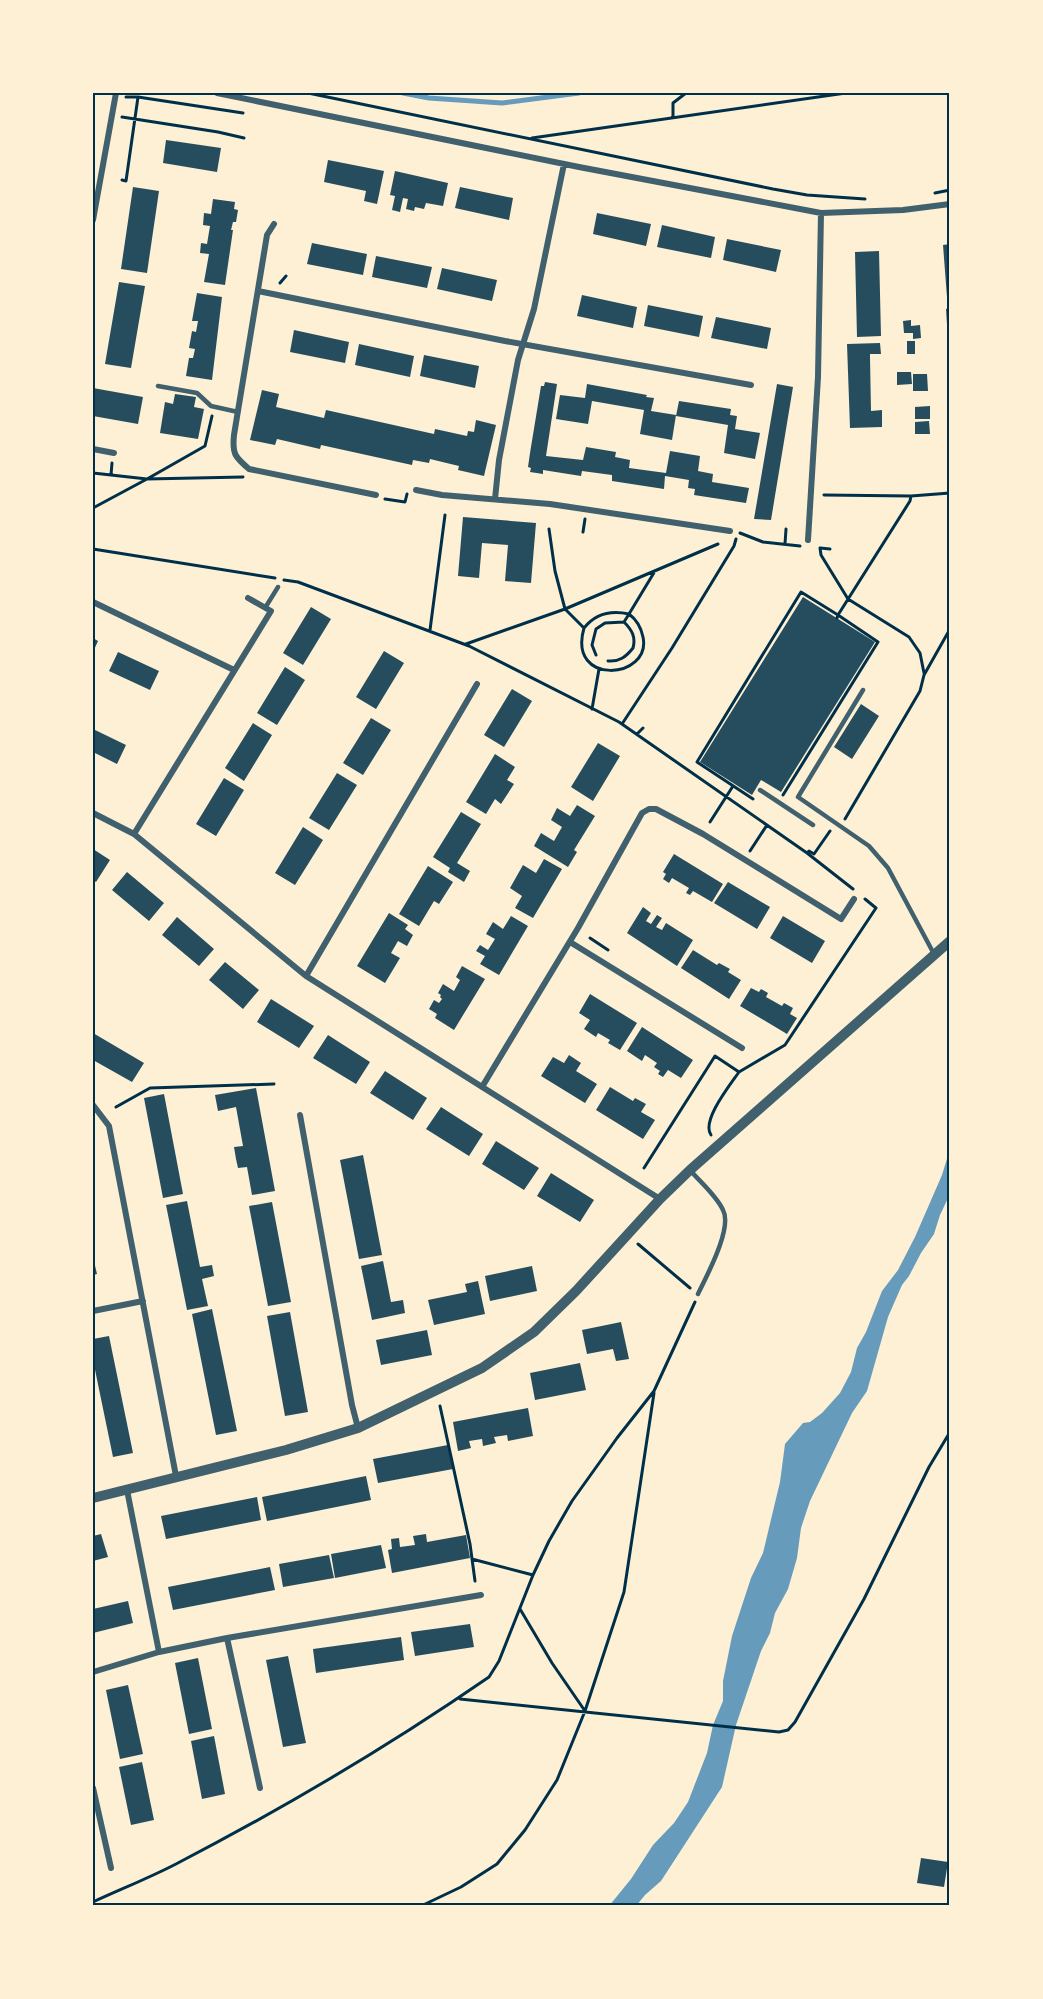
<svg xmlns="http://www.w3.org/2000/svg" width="1043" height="1999" viewBox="0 0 1043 1999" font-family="'Exo 2',sans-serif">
<rect width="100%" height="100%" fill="#fdf0d5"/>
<!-- water -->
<path fill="#669bbc" d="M950,1149V1194L940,1215L934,1234L921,1253L909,1276L902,1285L888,1317L867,1391L852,1413L810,1501L801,1528L797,1558L788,1589L775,1613L770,1633L761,1651L736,1725L722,1787L661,1881L645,1895L636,1906H609L631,1879L653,1845L674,1823L688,1802L707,1753L713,1725L723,1701V1681L732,1636L751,1578L763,1553L780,1482L785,1444L803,1423L810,1422L822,1413L840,1393L851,1372L857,1348L866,1332L882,1291L898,1270L915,1237L942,1175Z"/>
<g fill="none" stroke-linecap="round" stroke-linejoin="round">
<!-- stream -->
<path stroke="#669bbc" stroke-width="5" d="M403,93L429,98L502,103L579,93"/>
</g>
<!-- building -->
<path fill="#264d5e" d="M166,140L221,148L217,172L163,163Z
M328,160L384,171L377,204L364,201L366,191L324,182Z
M395,171L448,183L443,206L426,203L424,209L415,207L414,211L406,209L408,199L403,198L400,212L392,210L395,196L390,195Z
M133,187L159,191L147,273L121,269Z
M460,187L513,198L509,220L455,208Z
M213,199L235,202L234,209L238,210L236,222H233L231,230H233L225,285L204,282L209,254L200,253L201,243L207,244L210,226L203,225L204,213L211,214Z
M597,213L651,224L646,246L593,234Z
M662,225L715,237L711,258L657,247Z
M727,239L781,250L776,272L723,260Z
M312,243L367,254L363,275L307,264Z
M950,244V296L947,297L943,245Z
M879,251L881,336L857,337L855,252Z
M376,256L432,267L427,288L372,277Z
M442,268L497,280L492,301L437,289Z
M119,282L145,286L131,368L105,364Z
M197,293L222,297L212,380L186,376L189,358H193L195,349L189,348L192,331L196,332L198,321H192Z
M582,295L637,307L633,328L577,316Z
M648,305L703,316L699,337L644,326Z
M950,308V340H948L946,309Z
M716,317L771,328L767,349L711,338Z
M911,320V326L920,325L921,338L913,339V333H904L903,321Z
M294,330L349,342L345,363L290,352Z
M907,341H915V354H907Z
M880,343L881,354H870V358L871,411L882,410V427L850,428L847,344Z
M359,344L414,356L410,377L355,365Z
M424,355L479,366L475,388L420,376Z
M897,372H911L912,384L897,385Z
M913,374H927L928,391H913Z
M545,382L557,384L546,456L583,460L586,447L616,452L615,457L630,460L629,468L666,473L670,451L700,456L698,471L713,474L712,482L749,488L746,503L694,495L695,489L688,488L689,480L665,476L664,489L612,481V475L582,471L581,476L543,470V474L530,472L531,468L528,467L530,453L541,386H544Z
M587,384L647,395L646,397L654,398L651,411L676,415L672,440L640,434L644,410L592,401L588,424L556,419L560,395L585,398Z
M777,384L793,387L771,520L754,519Z
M93,388L143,397L138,424L93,416Z
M262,390L279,394L276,407L324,418L326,410L434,434L435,429L467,436L468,431L474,432L476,420L496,425L484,476L458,470L459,466L430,459L429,463L413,460L412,465L321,445L320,449L277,439L275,445L250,440Z
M175,394L196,397L194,407L204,409L198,439L160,433L165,402L173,404Z
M679,401L731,409L730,415L737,416L735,429L760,433L755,459L724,453L728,425L676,416Z
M930,406V419H915V407Z
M929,421L930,434H915V422Z
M463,517L536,523L531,583L505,581L508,545L482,543L479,578L458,576Z
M803,597L875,642L781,792L761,780L752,795L700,762Z
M311,607L331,619L303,665L283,653Z
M93,638L98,641L93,652Z
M384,651L404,663L376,709L356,697Z
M118,652L159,671L150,690L109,671Z
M285,667L305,680L277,725L257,713Z
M512,689L532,701L504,747L484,735Z
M861,704L879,716L852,759L834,747Z
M371,718L391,730L363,775L343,763Z
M253,723L272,735L244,781L225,768Z
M93,729L126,745L117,764L93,752Z
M598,743L620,756L593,801L571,787Z
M495,754L515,767L507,780L514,784L501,804L495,799L486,814L466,802Z
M337,773L357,785L329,830L309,818Z
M224,778L244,790L216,836L196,824Z
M577,805L595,816L574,850L577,852L568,867L534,846L541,833L554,841L562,827L551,820L557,808L570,816Z
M461,812L481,824L457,863L470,871L464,882L448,872L450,868L433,857Z
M303,827L323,840L295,885L275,873Z
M93,849L110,860L96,882L93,880Z
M674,854L723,884L712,902L693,891L690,895L686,893L689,888L672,878L669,883L663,879L666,874L663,872Z
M544,859L562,869L533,918L515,908L522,896L510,888L523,865L536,873Z
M428,866L453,882L439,904L434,901L419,926L399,914Z
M127,872L164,903L149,921L112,890Z
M728,882L770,907L757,929L714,903Z
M643,907L651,913L646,921L651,924L657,915L662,918L656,927L662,930L666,923L693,940L677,966L627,933Z
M389,913L408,925L405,929L413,935L407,946L398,941L391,953L400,958L385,983L357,966Z
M511,916L528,926L499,975L480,964L485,956L476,951L480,945L488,950L495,939L486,934L493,922L503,929Z
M783,916L825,941L812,963L770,938Z
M177,917L214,949L199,966L162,935Z
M693,950L717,965L719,963L730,969L728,972L741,980L729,999L681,968Z
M225,962L259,990L243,1009L209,980Z
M462,966L485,979L454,1030L435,1018L437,1014L429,1009L434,1000L439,1003L442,999L440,997L441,995L438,993L443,984L454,991L460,980L456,977Z
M751,988L759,992L761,989L768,993L766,997L782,1006L784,1003L793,1008L790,1014L797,1018L787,1034L740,1006Z
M590,994L637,1023L620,1050L608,1043L610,1040L598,1033L596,1037L584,1029L590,1020L579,1013Z
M271,999L314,1026L299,1048L257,1022Z
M642,1027L693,1060L681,1078L668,1070L663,1077L658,1074L660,1071L654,1067L657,1063L645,1055L642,1061L627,1051Z
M93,1033L144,1063L132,1082L93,1060Z
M328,1035L370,1062L356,1084L313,1058Z
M569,1055L581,1063L576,1071L597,1084L585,1103L541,1076L553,1057L564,1063Z
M385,1071L427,1098L413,1120L370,1093Z
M610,1087L633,1101L635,1098L646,1104L641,1112L655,1120L643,1139L596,1110Z
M256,1088L275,1191L252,1195L247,1167L238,1168L236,1159L234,1147L243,1146L236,1107L218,1111L215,1095Z
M164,1094L183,1194L163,1198L144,1098Z
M441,1107L483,1134L469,1156L426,1129Z
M496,1141L539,1168L524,1190L482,1164Z
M363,1155L382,1255L359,1259L340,1160Z
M551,1173L594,1200L580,1222L537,1196Z
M187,1201L200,1267L212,1265L214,1276L202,1279L208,1306L187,1310L166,1205Z
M272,1202L291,1302L268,1306L249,1206Z
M93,1257L97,1274L93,1275Z
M383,1261L391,1302L403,1300L405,1313L372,1320L361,1266Z
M532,1266L537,1291L490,1301L485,1276Z
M478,1281L485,1314L434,1325L428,1300L467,1292L465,1284Z
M212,1309L237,1431L216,1435L192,1314Z
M290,1312L308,1412L285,1416L267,1316Z
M621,1322L629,1359L616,1361L613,1349L587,1354L582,1330Z
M427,1330L432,1355L381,1365L376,1340Z
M109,1336L133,1453L113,1457L93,1360V1339Z
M580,1363L586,1390L535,1400L530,1373Z
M528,1408L533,1436L508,1441L507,1435L494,1437L496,1443L483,1446L482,1439L469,1441L471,1448L458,1451L453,1422Z
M448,1445L453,1469L378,1483L373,1459Z
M366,1476L371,1500L267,1521L262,1497Z
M257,1497L261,1520L166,1539L161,1516Z
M101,1534L108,1557L93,1561V1536Z
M426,1534L427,1542L466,1535L470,1558L392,1573L388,1550L392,1549L391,1539L399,1538L400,1547L415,1545L413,1536Z
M381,1545L386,1568L335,1578L331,1554Z
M329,1555L334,1578L283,1587L279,1564Z
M270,1567L275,1590L173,1610L168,1587Z
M128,1601L133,1623L93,1633V1609Z
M470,1624L474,1647L415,1656L411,1632Z
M401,1637L404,1660L316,1673L313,1649Z
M288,1656L306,1743L283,1747L266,1660Z
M198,1658L212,1729L189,1734L175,1663Z
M128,1685L143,1754L120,1759L106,1690Z
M214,1736L225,1794L202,1799L191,1741Z
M142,1762L154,1820L131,1825L119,1767Z
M921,1858L948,1862L944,1887L917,1883Z"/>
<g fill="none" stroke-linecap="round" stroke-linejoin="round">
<!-- path -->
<path stroke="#003049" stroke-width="3" d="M308,93L773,189L807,195L865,199
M126,97H138
M122,117L218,132L244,138
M673,117V103L686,93
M532,138L846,93
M122,180L126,181L138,97L243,113
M935,193L950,190
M280,283L286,276
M93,473L147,479L205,446L212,416
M111,475L112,463
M824,495L911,496L950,493
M385,499L405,502L407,494
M93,508L147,479L243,477
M549,529L555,571L565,609L584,628C567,687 652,679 643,637C641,627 637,620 629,614L655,571
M583,532L585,519
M740,533L763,542L800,546
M785,544L786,529
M93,549L275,578
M830,549L820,548L821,555L848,599L909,637L920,653L924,673
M284,580L298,582L469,646L619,722L807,853L809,851L814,854L830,831
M584,628C595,614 611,610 629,614L624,622C632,630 636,637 633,648C626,657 619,662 608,661
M430,630L445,515
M466,644L565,609L718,544
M596,655L592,645L596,629L605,623L624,622
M592,709L599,669
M622,724L672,648L734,546L736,539
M637,734L643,728
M783,795L878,642L838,615L837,618
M753,799L697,762L801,592L838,615L910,501L911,496
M845,819L920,691L924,675L950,629
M710,822L733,786
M750,851L767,825
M807,853L853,889
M590,938L608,950
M739,1072L785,1045L876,908L865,899
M116,1107L150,1088L274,1084
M644,1168L715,1056L739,1072C730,1085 701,1121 711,1135
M638,1244L690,1288
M440,1406L470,1544L475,1581
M472,1559L533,1575
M520,1609L552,1663L585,1711
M460,1699L779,1732L788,1730L795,1722L864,1599L929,1467L950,1432
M93,1902C121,1889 149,1878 176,1864C284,1808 389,1746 489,1677L499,1661L533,1575L549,1541L572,1501L617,1438L654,1391L695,1302
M421,1906L461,1887L497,1864L525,1830L557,1780L585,1711L624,1592L654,1393"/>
<!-- service -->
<path stroke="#3f606c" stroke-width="4.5" d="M158,386L197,393L211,406L238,412
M265,608L278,587
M863,690L798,797L869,846L888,868L934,954
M760,790L813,825
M690,1170C700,1182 716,1195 723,1210C733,1228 706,1277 698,1294"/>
<!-- minor -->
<path stroke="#3f606c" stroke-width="6" d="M217,93L579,167L821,213L903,210L950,204
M93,220L116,93
M274,224L267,235L234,435C232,454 235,457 249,469L376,495
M258,291L505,341L751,385
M93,449L114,453
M416,490L442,495L550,504L730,531
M495,499L499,460L518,360L534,309L564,164
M808,540L818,377L821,213
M93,602L234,670
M93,813L134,834L306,976L660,1199
M134,834L271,611L248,598
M570,942L742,1048
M306,976L477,684
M482,1087L578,928L642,813L649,809H656L703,834L841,919L854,899
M93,1105L109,1126L176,1476
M300,1115L352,1405L358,1428
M93,1311L143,1301
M127,1490L159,1652
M227,1638L260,1788
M93,1672L159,1652L227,1638L481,1595
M93,1788L111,1868"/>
<!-- tertiary -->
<path stroke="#3f606c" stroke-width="10" d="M93,1498L286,1450L358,1428L482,1368L534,1332L576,1291L660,1199L690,1170L950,941"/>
</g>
<!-- border -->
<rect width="1043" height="1999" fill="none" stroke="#fdf0d5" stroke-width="189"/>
<rect x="94" y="94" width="854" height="1810" fill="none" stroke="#003049" stroke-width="2"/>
</svg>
